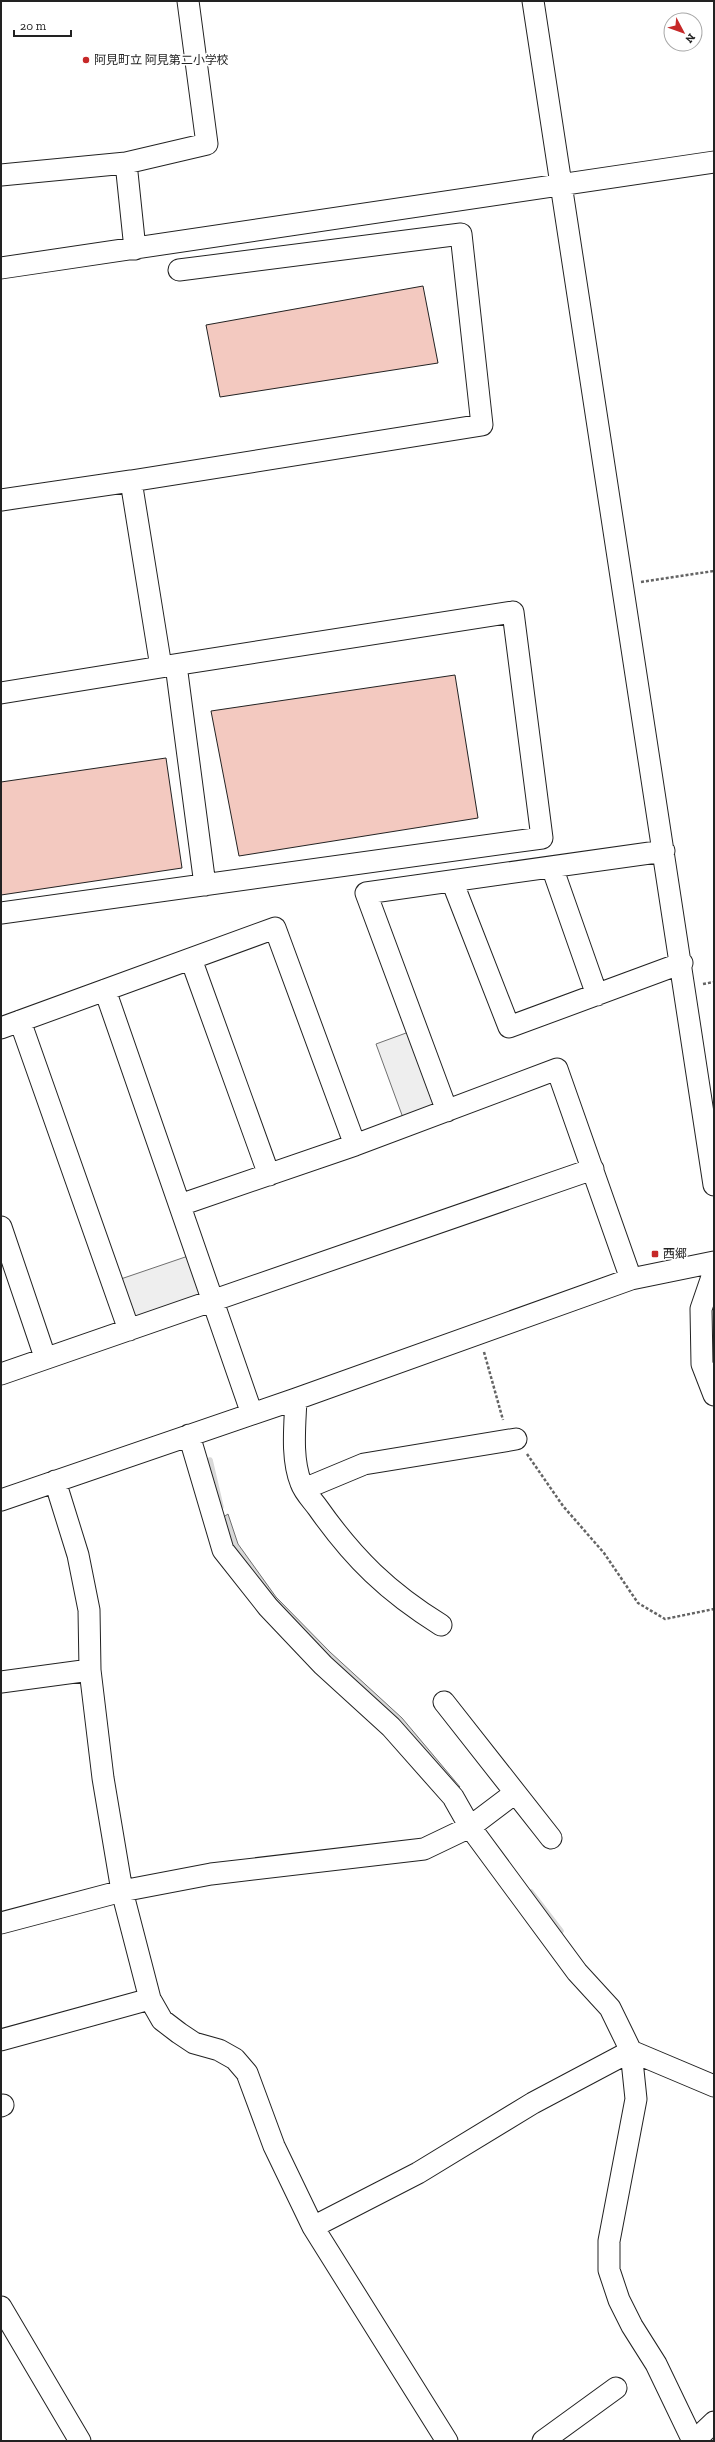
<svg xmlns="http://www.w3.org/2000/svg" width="715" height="2442" viewBox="0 0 715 2442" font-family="'Zilla Slab','Noto Sans JP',serif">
<rect width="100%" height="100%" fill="#fff"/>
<!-- green -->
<path fill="#eee" stroke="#6f6f6f" d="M417,1029L447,1111L406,1126L376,1044Z
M197,1253L214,1301L129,1330L112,1282Z"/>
<!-- water -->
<path fill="#d9d9d9" stroke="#6f6f6f" d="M228,1514L238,1544L276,1597L330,1652L402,1718L460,1787L451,1789L247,1573L219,1520Z"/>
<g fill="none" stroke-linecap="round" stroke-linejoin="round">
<!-- stream -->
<path stroke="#d9d9d9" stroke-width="5.5" d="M210,1460L221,1507
M531,1892L561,1931"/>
</g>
<!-- building -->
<path fill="#f3c9c0" stroke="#222" d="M423,286L438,363L220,397L206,325Z
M455,675L478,818L239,856L211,711Z
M166,758L182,868L1,895V782Z"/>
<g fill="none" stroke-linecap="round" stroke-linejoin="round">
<defs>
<path id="minor" d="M533,1L714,1185
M126,163L135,249
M1,175L126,163L207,144L188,1
M1,268L714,162
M131,481L482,425L461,234L179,270
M1,500L131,481L161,667L1,693
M176,665L205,885
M552,867L597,995
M452,881L509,1027L682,963
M1,913L542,838L513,612L161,667
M191,959L269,1175
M105,990L252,1414
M20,1021L129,1330
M1,1028L275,928L355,1145
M447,1111L366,893L664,851
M180,1205L355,1145L557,1069L631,1279
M1,1227L45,1357
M714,1271L701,1309L702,1364L714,1395
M1,1374L593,1169
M296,1399C295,1425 291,1458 301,1483C304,1492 313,1501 318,1508C354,1559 388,1592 441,1625
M189,1435L223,1550L268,1607L323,1665L391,1727L453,1797L470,1827L577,1972L610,2008L631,2051L636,2099L609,2241V2270L619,2300L632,2326L656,2364L693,2441
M55,1481L78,1555L89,1610L90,1670L103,1778L122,1891L150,1999L162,2020L179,2033L194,2043L219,2050L235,2059L247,2073L274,2146L313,2227L447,2441
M304,1489L364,1464L516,1439
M1,1500L296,1399L631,1279L714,1262
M1,1682L90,1670
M444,1702L551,1838
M1,1923L122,1891L211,1874L424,1849L470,1827L515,1793
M1,2040L150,1999
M631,2051L714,2086
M1,2106L3,2105
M313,2227L418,2173L533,2103L631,2051
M1,2307L80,2441
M543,2441L616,2388
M694,2441L714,2422"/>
</defs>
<!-- minor casing -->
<use href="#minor" stroke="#222" stroke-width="23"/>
<!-- path -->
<path stroke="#646464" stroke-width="2.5" stroke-dasharray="3 2" stroke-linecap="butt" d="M641,582L714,571
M703,984L714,982
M484,1352L503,1420
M527,1454L563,1506L604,1553L638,1603L665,1619L714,1609"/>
<!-- minor -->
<use href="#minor" stroke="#fff" stroke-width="21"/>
</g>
<!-- markers -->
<g fill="#c62828" stroke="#fff" stroke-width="1.5">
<circle cx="86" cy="60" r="4"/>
<rect x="651" y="1250" width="8" height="8" rx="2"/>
</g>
<g text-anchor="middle" stroke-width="3" stroke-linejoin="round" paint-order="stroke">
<!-- poi labels -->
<g font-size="12" fill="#222" stroke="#fff" text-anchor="start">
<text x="94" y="64">阿見町立 阿見第二小学校</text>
<text x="663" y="1258">西郷</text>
</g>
</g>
<!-- border -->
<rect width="715" height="2442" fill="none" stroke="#222222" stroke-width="4"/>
<!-- north arrow -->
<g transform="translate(683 32) rotate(131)"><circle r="19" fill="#ffffff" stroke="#a7a7a7"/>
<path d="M0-3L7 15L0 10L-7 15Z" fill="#c62828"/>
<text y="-6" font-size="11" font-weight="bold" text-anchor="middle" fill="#222222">N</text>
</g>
<!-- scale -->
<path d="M14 30v6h57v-6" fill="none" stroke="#222222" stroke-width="2"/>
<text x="20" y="30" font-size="12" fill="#222222" stroke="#ffffff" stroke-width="3" paint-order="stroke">20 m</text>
</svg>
